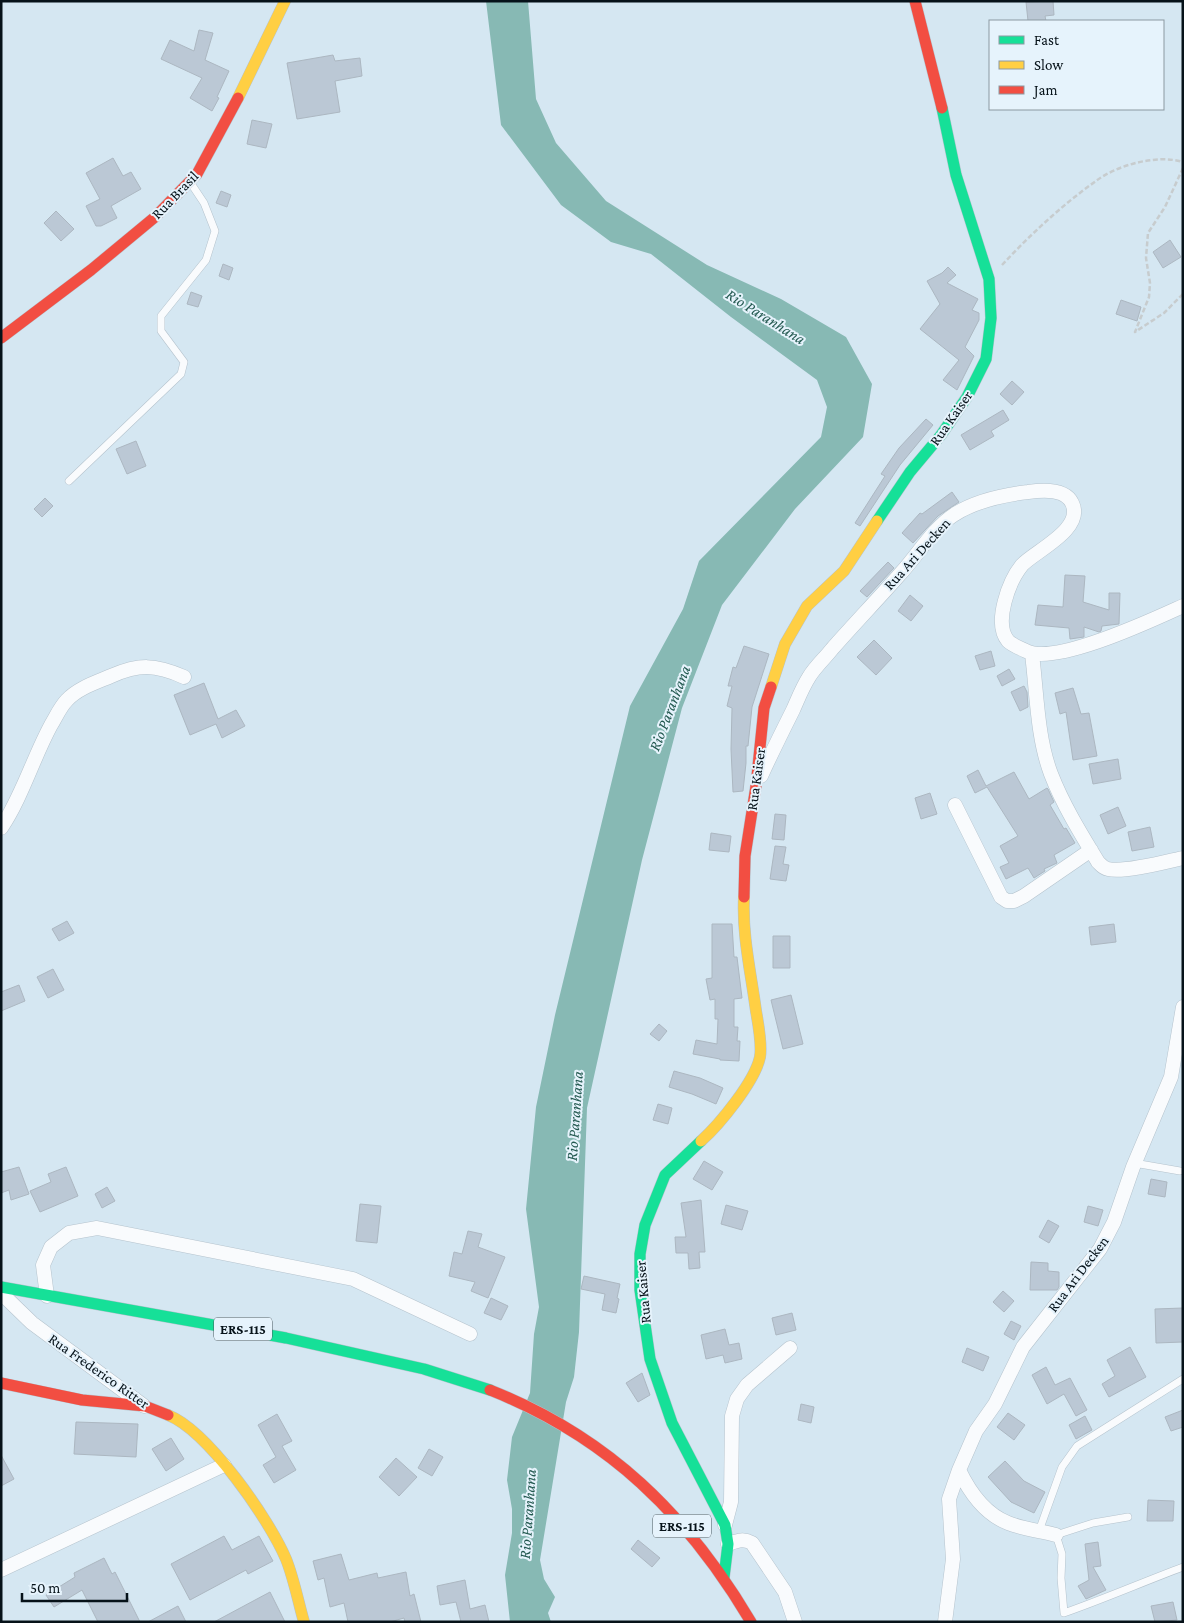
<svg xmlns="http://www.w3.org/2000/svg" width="1184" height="1623" viewBox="0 0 1184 1623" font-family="'Crimson Pro',serif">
<rect width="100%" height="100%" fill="#d5e7f2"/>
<!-- water -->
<path fill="#87b9b4" d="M486,1H528L536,99L556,143L606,201L707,265L781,299L846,337L872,384L863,437L795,509L722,605L682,708L642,860L587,1108L579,1332L574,1377L566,1402L540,1560L544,1579L555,1597L548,1613L551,1622H510L505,1575L512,1533V1509L507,1480L512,1437L530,1393L534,1334L539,1307L526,1209L536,1107L555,1015L630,706L683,609L699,561L821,437L827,407L817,380L731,317L651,254L611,242L561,205L501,125Z"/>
<!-- building -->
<path fill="#bbc8d5" stroke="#acb7c1" d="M1053,1L1054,15L1045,16L1046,21H1028L1026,2Z
M199,30L213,33L205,60L229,71L217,97L219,98L212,111L190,98L202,78L161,59L170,40L194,51Z
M333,55L335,61L360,58L362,76L335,81L340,112L297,119L287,63Z
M252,120L272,124L266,148L247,144Z
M113,158L123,176L131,172L141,189L111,206L117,218L101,226H96L86,206L100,199L86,173Z
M221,191L231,195L227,207L216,203Z
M56,211L74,229L61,241L44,223Z
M1170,240L1181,257L1163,268L1153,252Z
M223,264L233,268L229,280L219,276Z
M948,267L956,275L947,283L978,299L972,310L979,313V320L965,347L974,356L957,390L943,380L959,360L920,329L940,304L927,281L942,273Z
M191,292L202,296L198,307L187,304Z
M1121,300L1141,307L1137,321L1116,314Z
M1012,381L1024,392L1012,405L1000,394Z
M1003,410L1009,420L991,431L994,436L970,450L961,435Z
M926,419L933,425L900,465L860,526L855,523L885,476L881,474L899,448Z
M136,441L146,466L127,474L116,449Z
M952,492L959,502L938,516L913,543L902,533L920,513L922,514Z
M45,498L53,506L42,517L34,509Z
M888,562L894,568L867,597L860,591Z
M1065,575L1085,576L1083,602L1109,610V593H1120L1119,624L1102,626L1101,631L1099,632L1084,627V637L1070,639L1069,628L1035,625L1038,605L1063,607Z
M910,595L923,606L911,621L898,611Z
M874,640L892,658L876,675L857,657Z
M744,646L769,654L752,707L748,746H746V763L743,791L733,792L731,749L732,708L727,706L732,686H728L733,667L736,668Z
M991,651L995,666L980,670L975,656Z
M1009,669L1015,679L1002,686L997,676Z
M204,683L218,719L236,710L245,726L222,738L216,724L190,735L174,695Z
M1024,686L1027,692L1028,707L1020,711L1011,692Z
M1073,688L1081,714L1089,713L1097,756L1073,760L1066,712L1060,714L1055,693Z
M1118,759L1121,779L1093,784L1089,764Z
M978,770L986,786L1014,772L1029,799L1047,788L1048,789L1054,802L1050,805L1064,829L1066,828L1075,843L1054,855L1057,863L1044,869L1045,871L1034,878L1028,868L1006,879L1000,867L1009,863L1000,846L1018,836L987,787L975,793L967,776Z
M930,793L937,814L921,819L915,798Z
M1118,807L1126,826L1108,834L1100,815Z
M775,814L786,815L784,840L772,839Z
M1150,827L1154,847L1132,851L1128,832Z
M711,833L731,836L729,852L709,850Z
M775,846L786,847L783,864L789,865L786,881L770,879Z
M67,921L74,933L59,941L52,929Z
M712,924H732L734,957H737L742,998L734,999V1027H738L737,1041H740L739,1061L720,1060V1059L693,1054L696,1040L717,1044L718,1019H715V999L710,1000L706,979L712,978Z
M1114,924L1116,942L1091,945L1089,927Z
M773,936H790V968H773Z
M53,969L64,990L48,998L37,977Z
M19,985L25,1001L1,1011V992Z
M791,995L803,1044L783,1049L771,1000Z
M659,1024L667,1031L659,1041L650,1034Z
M674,1071L700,1078L723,1088L716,1104L692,1094L669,1087Z
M658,1104L672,1108L668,1124L653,1120Z
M704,1161L723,1172L712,1190L693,1179Z
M19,1167L29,1194L11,1200L9,1190L1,1193V1172Z
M66,1167L78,1196L40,1212L30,1191L51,1182L48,1174Z
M1151,1179L1167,1182L1165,1197L1148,1194Z
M107,1187L115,1201L102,1208L95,1194Z
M701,1200L705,1252H699L700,1268L689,1269L688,1253H676L675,1237H686L681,1203Z
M360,1204L381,1206L377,1243L356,1241Z
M726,1205L748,1211L742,1230L721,1224Z
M1088,1206L1103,1210L1098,1226L1084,1222Z
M1048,1220L1059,1226L1049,1243L1039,1237Z
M468,1231L482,1234L478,1247L505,1257L488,1298L471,1291L475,1282L449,1276L454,1252L462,1254Z
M1031,1262L1048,1263V1271L1059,1272V1287L1057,1290H1030Z
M584,1276L620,1284L617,1298L619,1299L616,1313L602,1310L605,1294L581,1289Z
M1003,1291L1014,1301L1004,1312L993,1302Z
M491,1298L508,1306L501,1320L484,1313Z
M1183,1308V1342L1156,1343L1155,1309Z
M792,1313L796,1330L776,1335L772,1318Z
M1011,1321L1021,1326L1014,1340L1004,1334Z
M725,1329L729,1345L739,1343L742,1359L725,1363L723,1355L706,1359L701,1335Z
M1130,1347L1146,1377L1109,1397L1102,1384L1115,1376L1107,1360Z
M967,1348L989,1357L983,1371L962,1362Z
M1046,1367L1055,1385L1070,1378L1087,1410L1076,1416L1064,1394L1047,1404L1032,1375Z
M642,1373L650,1395L638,1402L626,1383Z
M801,1404L814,1407L811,1423L798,1420Z
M1183,1410V1427L1171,1431L1165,1417Z
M1008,1413L1025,1425L1014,1440L997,1427Z
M277,1414L292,1441L282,1446L296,1470L274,1483L263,1465L276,1457L258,1425Z
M1085,1416L1092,1430L1076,1439L1069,1425Z
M76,1422L138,1424L136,1457L74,1454Z
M171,1438L184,1459L166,1471L152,1449Z
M429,1449L443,1457L432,1476L418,1468Z
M1,1455L14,1479L1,1486Z
M396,1458L417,1477L399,1496L379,1477Z
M1005,1461L1024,1481L1045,1492L1034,1513L1011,1502L988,1477Z
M1148,1500L1174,1501L1173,1521H1147Z
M224,1536L232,1550L259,1536L273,1561L248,1574L246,1570L190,1600L171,1564Z
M638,1540L660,1558L652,1567L631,1549Z
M1098,1542L1101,1566L1093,1567L1106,1590L1086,1599L1078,1586L1089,1580L1085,1544Z
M341,1554L349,1580L377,1573L378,1578L406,1572L410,1596L414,1594L421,1622H405L404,1618L390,1622H348L344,1603L330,1607L324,1578L318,1580L313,1561Z
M104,1558L112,1574L115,1572L140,1622H98L82,1590L54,1607L46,1595L75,1577L74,1573Z
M465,1580L470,1609L485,1605L489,1622H461L456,1602L440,1605L437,1586Z
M270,1592L285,1622H214Z
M1173,1602L1177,1620L1155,1622L1151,1606Z
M178,1606L186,1622H148Z"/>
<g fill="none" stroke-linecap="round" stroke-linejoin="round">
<defs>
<path id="lane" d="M69,481L181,374L184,362L161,331V316L206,260L215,231L204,203L190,182
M1134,1163L1180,1171
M1128,1517L1093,1523L1056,1535L1062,1554L1061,1578L1064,1613C1104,1599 1143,1582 1183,1567
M1039,1531L1062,1467L1077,1446L1183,1379"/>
<path id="street" d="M1032,654C1037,694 1037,737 1051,774C1063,805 1081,834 1098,862C1101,865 1103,868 1108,869C1124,873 1165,862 1183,858
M761,776C771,754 782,732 793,710C798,699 802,688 809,677C815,667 825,658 832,649C854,624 878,599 900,574C918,555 932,529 955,514C976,501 1003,495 1028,492C1042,490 1065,488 1072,503C1085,529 1035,551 1022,565C1009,581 993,623 1008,641C1012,645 1020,648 1026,651C1055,666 1152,620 1183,606
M955,805L1001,897L1007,901H1014L1024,896L1091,850
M1,828C22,797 33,758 51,725C56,717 60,707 67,700C78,688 97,682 111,676C139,664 155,664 184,677
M1,1293L32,1323L144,1406
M47,1296L43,1265L51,1247L69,1233L97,1228L353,1279L470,1334
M725,1525L731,1502L732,1416L737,1399L747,1385L790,1348
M1056,1535C1041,1531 1023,1529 1008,1523C985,1514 969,1491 959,1470L976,1431L995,1404L1023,1347L1100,1249L1114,1222L1133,1167L1171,1077L1183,1007
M728,1544C737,1541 743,1538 752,1543L785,1592L795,1622
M1,1570L224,1465
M945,1622L953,1559L949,1499L959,1470"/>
<path id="fast" d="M877,521L910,472L941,435L967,397L986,359L991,318L989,279L956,175L942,108
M701,1141L665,1175L645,1225L640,1254V1290L650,1359L672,1423L725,1525L728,1544L724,1577
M1,1287L286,1338L424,1369L490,1390"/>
<path id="slow" d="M238,98L285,1
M771,687L785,644L807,606L844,571L877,521
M701,1141C720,1124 755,1081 760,1057C762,1046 758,1022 756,1011C751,973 742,935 744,897
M168,1415C208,1431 269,1519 286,1559C294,1579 298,1601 304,1622"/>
<path id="jam" d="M915,1L942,108
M1,338L91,270L155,217L197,174L238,98
M744,897L745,856L756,786L764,708L771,687
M1,1383L82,1400L145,1406L168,1415
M490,1390C608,1437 687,1514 751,1622"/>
</defs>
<!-- lane casing -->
<use href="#lane" stroke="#b5c3cd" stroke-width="8"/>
<!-- street casing -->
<use href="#street" stroke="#b5c3cd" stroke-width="15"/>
<!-- fast casing -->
<use href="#fast" stroke="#b5c3cd" stroke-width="12"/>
<!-- slow casing -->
<use href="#slow" stroke="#b5c3cd" stroke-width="12"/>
<!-- jam casing -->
<use href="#jam" stroke="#b5c3cd" stroke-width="12"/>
<!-- path -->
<path stroke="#c7ccce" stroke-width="2.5" stroke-dasharray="5 2.5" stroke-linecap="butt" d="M1183,168L1165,207L1148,233L1146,258L1150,283L1149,297L1135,332L1164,313L1183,294
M1002,265C1030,235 1062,205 1096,181C1117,165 1157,154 1183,162"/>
<!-- lane -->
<use href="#lane" stroke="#f9fbfd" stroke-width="7"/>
<!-- street -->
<use href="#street" stroke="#f9fbfd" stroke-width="14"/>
<!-- fast -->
<use href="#fast" stroke="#16e098" stroke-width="11"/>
<!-- slow -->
<use href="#slow" stroke="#ffcf43" stroke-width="11"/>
<!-- jam -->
<use href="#jam" stroke="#f24e42" stroke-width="11"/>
</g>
<g text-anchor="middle" stroke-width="4" stroke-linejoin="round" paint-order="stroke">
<!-- shield labels -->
<g fill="#e6f3fc" stroke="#49565d" stroke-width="1">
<rect x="214" y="1317.5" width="58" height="23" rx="4"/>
<rect x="653" y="1514.5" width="58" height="23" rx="4"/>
</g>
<g font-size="14" font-weight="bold" fill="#061219">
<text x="243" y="1334">ERS-115</text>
<text x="682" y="1531">ERS-115</text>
</g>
<!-- street labels -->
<g font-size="15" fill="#061219" stroke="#e6f3fc">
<text transform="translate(175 195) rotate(-46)" y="5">Rua Brasil</text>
<text transform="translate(951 418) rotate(-55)" y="5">Rua Kaiser</text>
<text transform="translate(917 554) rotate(-48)" y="5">Rua Ari Decken</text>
<text transform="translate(756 779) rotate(-82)" y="5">Rua Kaiser</text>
<text transform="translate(1078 1274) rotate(-53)" y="5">Rua Ari Decken</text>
<text transform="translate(643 1292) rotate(-95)" y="5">Rua Kaiser</text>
<text transform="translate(99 1371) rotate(35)" y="5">Rua Frederico Ritter</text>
</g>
<!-- water labels -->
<g font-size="16" font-style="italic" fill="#235950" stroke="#e6f3fc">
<text transform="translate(766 316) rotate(32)" y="6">Rio Paranhana</text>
<text transform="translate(669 708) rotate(-69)" y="6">Rio Paranhana</text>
<text transform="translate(574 1116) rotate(-86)" y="6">Rio Paranhana</text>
<text transform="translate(527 1514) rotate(-86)" y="6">Rio Paranhana</text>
</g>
</g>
<!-- border -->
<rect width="1184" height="1623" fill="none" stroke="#061219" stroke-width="5"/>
<!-- legend -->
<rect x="989" y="20" width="175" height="90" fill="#e6f3fc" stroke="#8c99a1"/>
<rect x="999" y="36" width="25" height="8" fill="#16e098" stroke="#8c99a1"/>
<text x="1034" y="45" font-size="15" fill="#061219">Fast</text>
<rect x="999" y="61" width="25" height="8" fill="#ffcf43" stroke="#8c99a1"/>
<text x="1034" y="70" font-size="15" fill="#061219">Slow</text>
<rect x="999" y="86" width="25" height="8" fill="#f24e42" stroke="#8c99a1"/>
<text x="1034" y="95" font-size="15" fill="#061219">Jam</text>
<!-- scale -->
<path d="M22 1593v8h105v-8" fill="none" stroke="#061219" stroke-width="2.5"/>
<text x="30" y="1593" font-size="15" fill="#061219" stroke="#e6f3fc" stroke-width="4" paint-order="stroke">50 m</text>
</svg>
